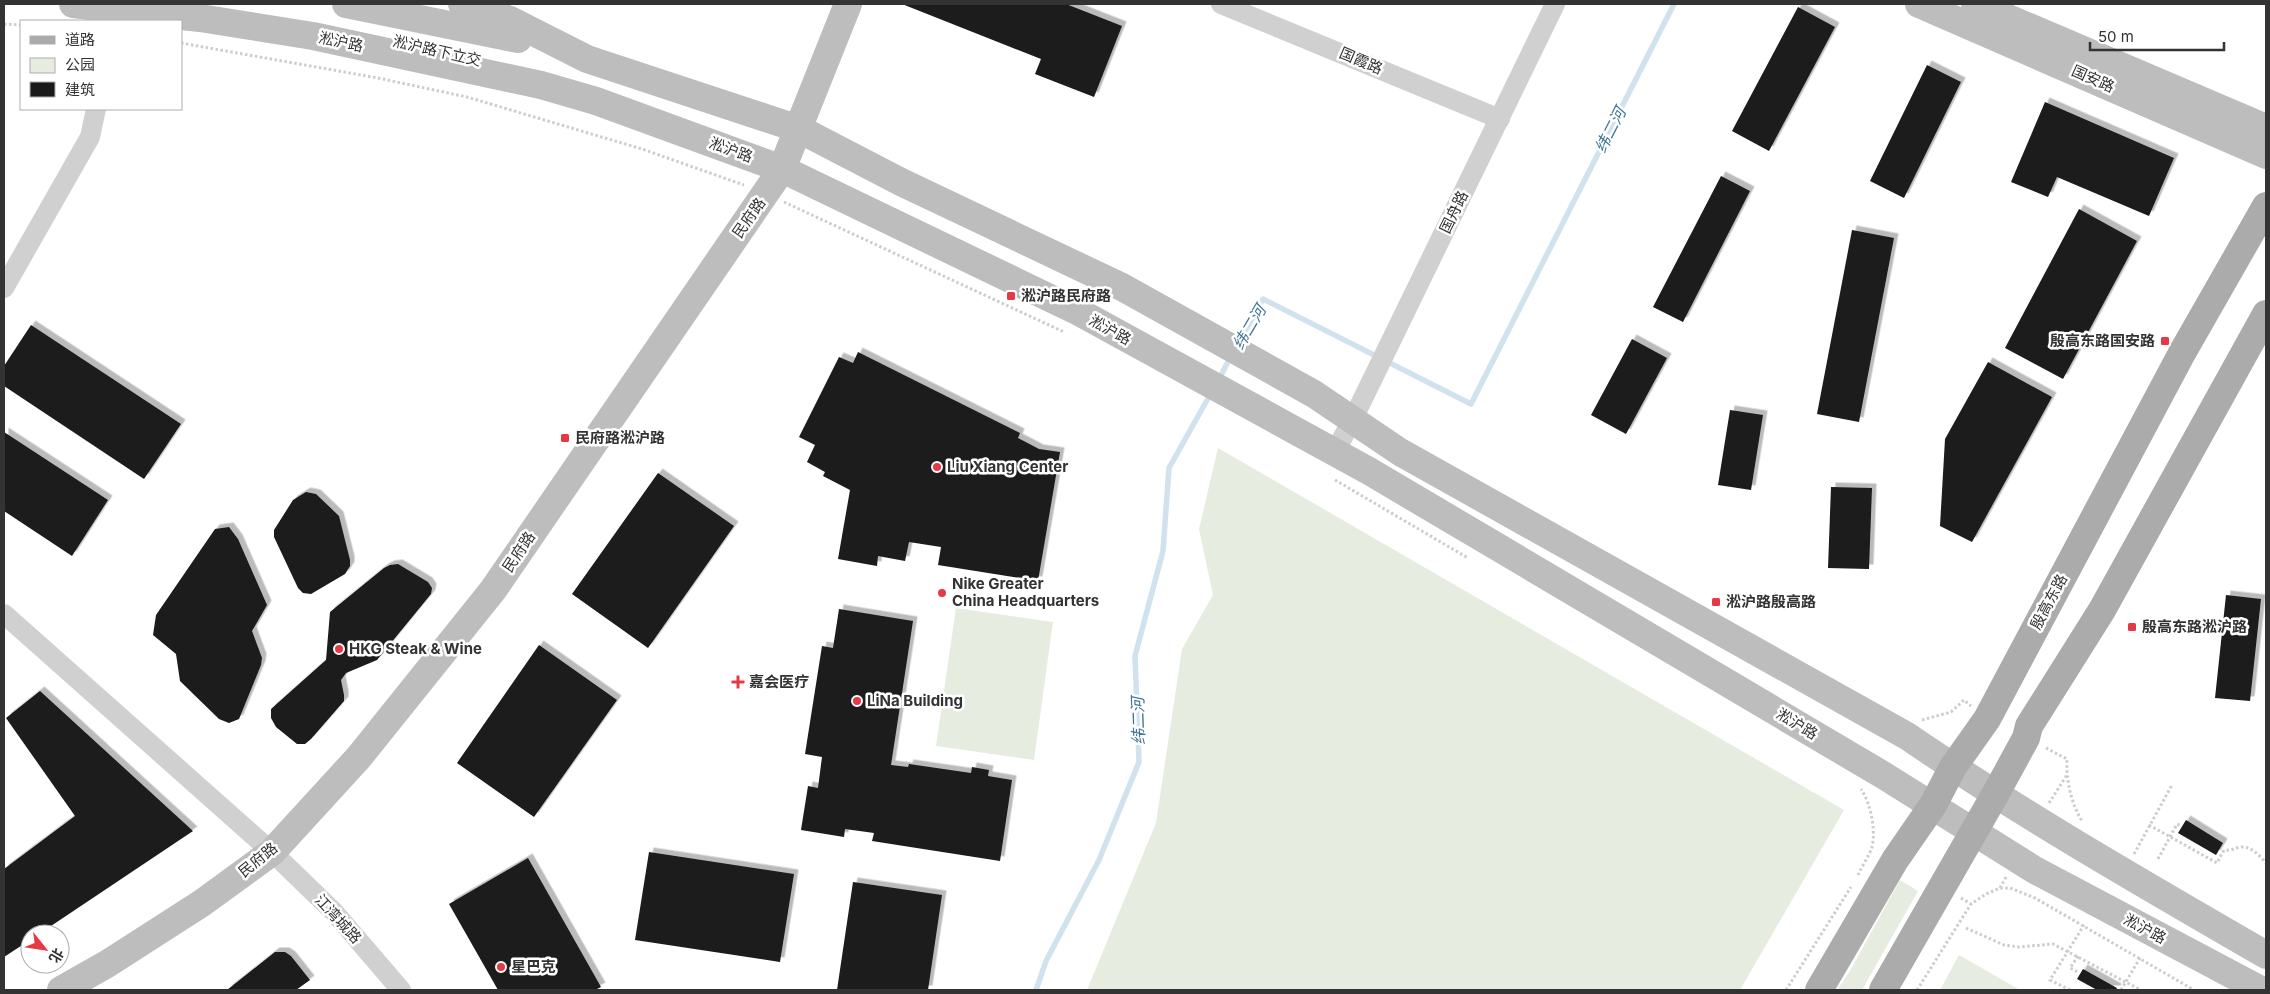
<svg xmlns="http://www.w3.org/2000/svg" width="2270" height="994" viewBox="0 0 2270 994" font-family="Inter,'Noto Sans SC',sans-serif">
<defs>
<filter id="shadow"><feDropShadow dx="4.5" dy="-4.5" stdDeviation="0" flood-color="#0004"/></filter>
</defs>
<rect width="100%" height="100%" fill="#fff"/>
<!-- green -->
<path fill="#e6ecdf" d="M1218,448L1844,810L1740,990H1087L1156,823L1182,649L1213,595L1199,529Z
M956,608L1053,622L1034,760L936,746Z
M1900,880L1918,891L1862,990H1837L1850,971Z
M1959,955L2020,990H1940Z"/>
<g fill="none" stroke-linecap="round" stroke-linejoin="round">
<!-- stream -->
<path stroke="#cfe2ee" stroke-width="5.5" d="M1238,344L1263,299L1471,404L1674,4
M1218,381L1231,356
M1036,990L1046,961L1099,860L1139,762L1135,656L1163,551L1169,468L1211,393"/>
</g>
<!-- building -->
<path fill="#1a1a1a" filter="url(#shadow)" d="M902,4H1066L1122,26L1094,97L1035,74L1041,59Z
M1798,7L1835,27L1769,151L1732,131Z
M1927,65L1961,82L1904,198L1870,181Z
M2045,102L2174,158L2149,216L2057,177L2048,197L2011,182Z
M1721,176L1750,191L1683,322L1653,307Z
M2079,209L2137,241L2063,379L2005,348Z
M1852,230L1894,238L1859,422L1817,414Z
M31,325L181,424L144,479L4,386V366Z
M1632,339L1667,358L1626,434L1591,415Z
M858,352L1020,433L1018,438L1039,449L1060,452L1038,581L938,565L941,547L909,542L905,561L878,556L877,566L838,559L850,490L823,476L825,472L807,462L815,445L799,437L839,357L853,363Z
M1988,362L2052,397L1972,542L1940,526L1945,439Z
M1730,410L1763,415L1751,490L1718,485Z
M4,432L108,500L72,556L4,511Z
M658,473L734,526L648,648L572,594Z
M1831,487L1872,488L1869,569L1828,568Z
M306,492L316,494L339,516L350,560V566L345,574L311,594L303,593L298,588L274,537V530L293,500Z
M229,527L238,539L267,605L252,631L262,658L261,665L239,719L229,723L219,719L180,681L176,654L153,635L156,615L215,529Z
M398,564L428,582L432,588L431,594L377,660L346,673L341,680L344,695V701L311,739L305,744H297L276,727L271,718V709L326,660L330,612L384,568L390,565Z
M2226,595L2261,599L2250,701L2215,698Z
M839,609L913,621L891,765L908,767L909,764L971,773L972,767L989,770L988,776L1012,780L1000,861L872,841L874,833L845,829L844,837L801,830L808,786L818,788L822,757L805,754L822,646L833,648Z
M539,645L617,700L534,817L457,763Z
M40,691L193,831L39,934H30V940L4,957V869L75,816L6,718Z
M2186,820L2223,843L2216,855L2178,833Z
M649,852L794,874L780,962L635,940Z
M528,858L601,987L595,990H498L449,904Z
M853,882L942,895L928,990H837Z
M275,952H285L291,956L310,980L296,990H227Z
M2083,969L2117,988L2116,990H2097L2077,979Z"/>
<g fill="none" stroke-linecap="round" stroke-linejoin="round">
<!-- path -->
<path stroke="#cdcdcd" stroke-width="3" stroke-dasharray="2.5 2.5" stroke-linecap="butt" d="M4,24L21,25
M181,43L378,78L467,97L642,149L744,185
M784,202L1064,332
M1335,480L1468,558
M1922,720L1951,712L1964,700L1971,706
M2046,748L2067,759C2066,780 2071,803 2082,821
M2049,803L2067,775
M2149,825L2217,863L2224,850C2231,851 2235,848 2241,847C2251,846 2260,856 2266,863
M2134,854L2172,785
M2158,859L2177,824L2182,826
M1858,875C1862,866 1869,856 1872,847C1876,830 1871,804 1861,789
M2000,888L2006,877
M1961,898L1971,904
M1966,928L2004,945L2019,947L2053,944L2141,990
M2078,956L2070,968L2078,972
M1786,990L1851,887
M1917,990L1971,904L1986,894L2000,888H2010L2035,898L2194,990
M2070,990L2050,980L2084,925
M2121,990L2140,958"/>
<!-- street -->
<path stroke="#d0d0d0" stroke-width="20" d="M1221,4L1500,119
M4,288L90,137L96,109
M1353,419L1555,4
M1335,452L1352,420
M4,614L272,852L334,912L401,990"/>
<!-- secondary -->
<path stroke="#bdbdbd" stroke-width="28" d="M73,4L200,18L313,36L541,85L596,101L782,169L1079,312L1369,471L1883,775L2033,869L2261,990
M346,4L518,39
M462,4L510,20L587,59L799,129L901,182L1122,287L1314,394L1400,452L1907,736C2023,815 2145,885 2266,955
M1919,4L2266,155
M1975,4L2266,128
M61,990L107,964L202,903L272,852L359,757L493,590L782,169L848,4"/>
<!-- primary -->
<path stroke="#ababab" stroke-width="28" d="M1819,990L1895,860L1933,805L1953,767L1987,719L2182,353L2266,206
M1883,990L1996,793L2026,738L2029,726L2102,610L2266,314"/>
</g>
<!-- markers -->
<g fill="#e63946" stroke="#fff" stroke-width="2">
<rect x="1006" y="291" width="10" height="10" rx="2.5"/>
<rect x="2160" y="336" width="10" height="10" rx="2.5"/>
<rect x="560" y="433" width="10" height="10" rx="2.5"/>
<circle cx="937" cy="467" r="5"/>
<circle cx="942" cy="593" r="5"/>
<rect x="1711" y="597" width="10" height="10" rx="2.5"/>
<rect x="2127" y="622" width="10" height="10" rx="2.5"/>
<circle cx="339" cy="649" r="5"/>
<path d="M735.5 674.5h5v5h5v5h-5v5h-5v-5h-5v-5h5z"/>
<circle cx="857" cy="701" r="5"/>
<circle cx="501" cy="967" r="5"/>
</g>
<g text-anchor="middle" stroke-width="5" stroke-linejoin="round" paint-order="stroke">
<!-- street labels -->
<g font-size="15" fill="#333" stroke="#fff">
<text transform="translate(341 42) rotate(12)" y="5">淞沪路</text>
<text transform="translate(437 51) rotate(13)" y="5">淞沪路下立交</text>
<text transform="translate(1361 61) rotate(23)" y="5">国霞路</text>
<text transform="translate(2093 79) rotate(24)" y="5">国安路</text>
<text transform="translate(731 150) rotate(20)" y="5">淞沪路</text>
<text transform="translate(1454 212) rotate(-64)" y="5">国舟路</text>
<text transform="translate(749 218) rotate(-55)" y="5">民府路</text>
<text transform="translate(1110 330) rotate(29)" y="5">淞沪路</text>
<text transform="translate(519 552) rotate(-56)" y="5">民府路</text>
<text transform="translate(2049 602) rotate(-62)" y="5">殷高东路</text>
<text transform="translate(1797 724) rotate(31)" y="5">淞沪路</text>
<text transform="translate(258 860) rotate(-39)" y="5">民府路</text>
<text transform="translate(338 919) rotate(47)" y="5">江湾城路</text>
<text transform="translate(2145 929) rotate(28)" y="5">淞沪路</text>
</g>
<!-- poi labels -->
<g font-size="15" font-weight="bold" fill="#333" stroke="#fff" text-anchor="start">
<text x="1021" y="301">淞沪路民府路</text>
<text x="2155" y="346" text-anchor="end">殷高东路国安路</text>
<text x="575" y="443">民府路淞沪路</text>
<text x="947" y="472">Liu Xiang Center</text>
<text x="952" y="589">Nike Greater<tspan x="952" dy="17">China Headquarters</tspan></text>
<text x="1726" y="607">淞沪路殷高路</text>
<text x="2142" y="632">殷高东路淞沪路</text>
<text x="349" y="654">HKG Steak &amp; Wine</text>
<text x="749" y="687">嘉会医疗</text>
<text x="867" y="706">LiNa Building</text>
<text x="511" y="972">星巴克</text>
</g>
<!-- water labels -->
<g font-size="16" font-style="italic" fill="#3f7597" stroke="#fff">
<text transform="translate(1610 130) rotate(-63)" y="6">纬二河</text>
<text transform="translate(1249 327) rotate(-59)" y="6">纬二河</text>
<text transform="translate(1138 721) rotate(-92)" y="6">纬二河</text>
</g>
</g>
<!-- border -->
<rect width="2270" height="994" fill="none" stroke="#333333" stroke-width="10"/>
<!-- legend -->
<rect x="20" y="20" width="162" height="90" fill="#ffffff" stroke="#adadad"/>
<rect x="30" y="36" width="25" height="8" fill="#ababab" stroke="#adadad"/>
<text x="65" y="45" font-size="15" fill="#333333">道路</text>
<rect x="30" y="58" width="25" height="15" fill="#e6ecdf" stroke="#adadad"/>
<text x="65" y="70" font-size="15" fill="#333333">公园</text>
<rect x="30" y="82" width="25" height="15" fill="#1a1a1a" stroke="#adadad"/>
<text x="65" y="95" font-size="15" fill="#333333">建筑</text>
<!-- north arrow -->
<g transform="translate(45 949) rotate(120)"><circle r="24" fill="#ffffff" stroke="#adadad"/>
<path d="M0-4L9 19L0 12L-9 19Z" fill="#e63946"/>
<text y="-8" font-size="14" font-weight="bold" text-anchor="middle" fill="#333333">北</text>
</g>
<!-- scale -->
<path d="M2090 42v8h134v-8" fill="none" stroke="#333333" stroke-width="2.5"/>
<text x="2098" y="42" font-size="15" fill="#333333" stroke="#ffffff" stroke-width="4" paint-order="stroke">50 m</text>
</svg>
